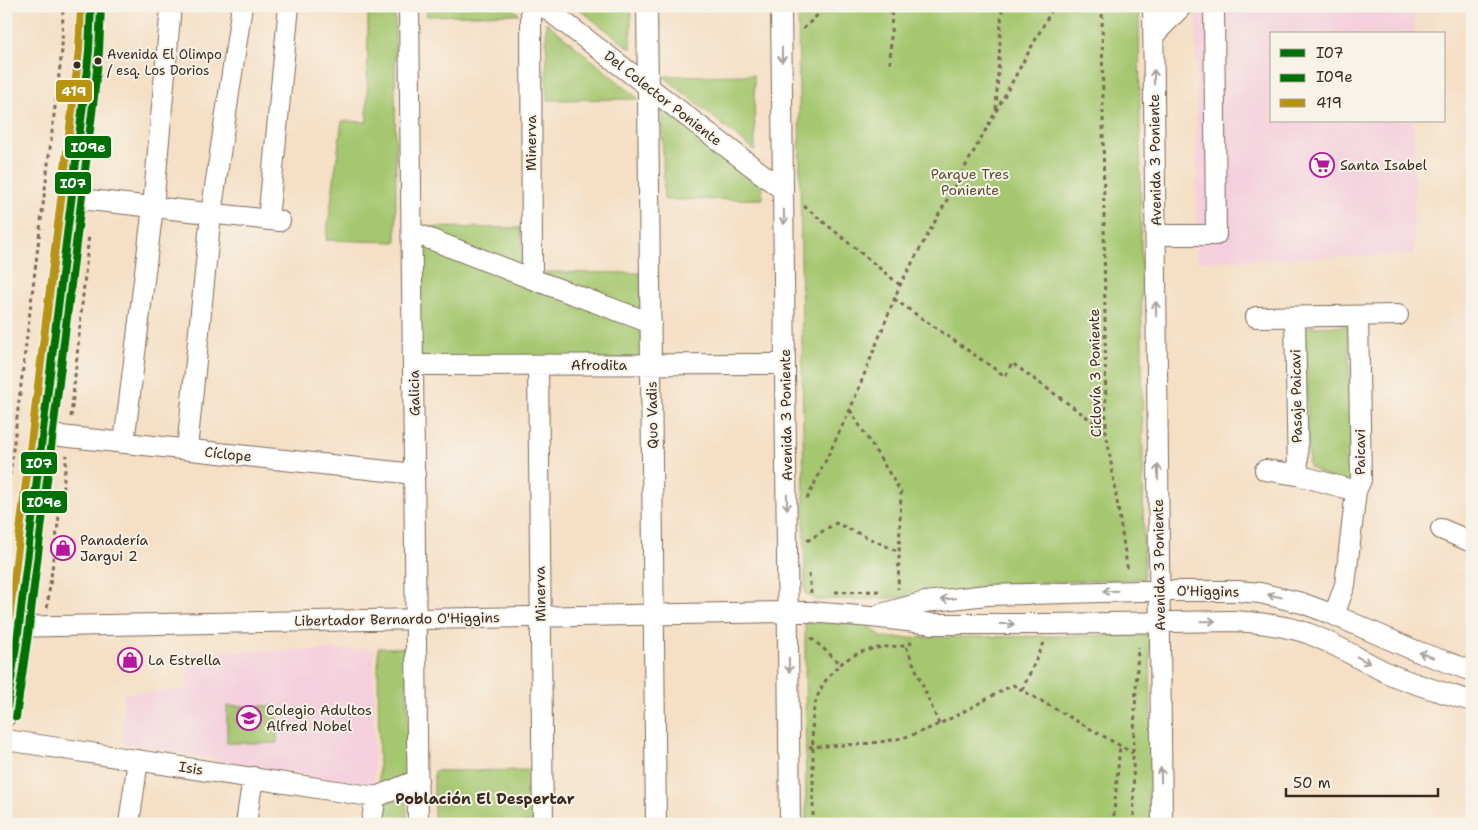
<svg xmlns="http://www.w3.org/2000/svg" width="1478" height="830" viewBox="0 0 1478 830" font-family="'Shantell Sans',sans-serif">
<rect width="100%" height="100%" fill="#f7f3e8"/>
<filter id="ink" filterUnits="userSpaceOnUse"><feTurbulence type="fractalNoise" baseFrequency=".02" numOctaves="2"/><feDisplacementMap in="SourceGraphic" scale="10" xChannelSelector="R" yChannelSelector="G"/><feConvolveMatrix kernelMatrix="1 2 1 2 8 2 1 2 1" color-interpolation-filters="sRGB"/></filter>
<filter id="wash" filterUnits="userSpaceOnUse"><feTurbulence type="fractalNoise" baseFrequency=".0096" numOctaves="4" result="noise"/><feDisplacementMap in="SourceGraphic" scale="20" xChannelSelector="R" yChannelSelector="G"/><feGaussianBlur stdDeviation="1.12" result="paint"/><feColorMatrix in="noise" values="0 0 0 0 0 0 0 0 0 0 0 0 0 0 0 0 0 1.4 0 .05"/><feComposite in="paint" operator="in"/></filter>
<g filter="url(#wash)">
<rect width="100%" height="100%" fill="#f5dfc5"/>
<!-- built -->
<path fill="#f4cfdd" d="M1196,6H1415V34H1272V121H1414V255L1197,261Z
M374,649V787L123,743V694L187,690L188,652Z"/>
<!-- green -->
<path fill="#a5c770" stroke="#707847" d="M426,6H510L519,14L427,16Z
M575,6H631V49Z
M798,6H1139L1144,579L994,584L936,597L816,600L805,593Z
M368,15L395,16L396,242L326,240L342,121L367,122Z
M546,22L639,99L547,100Z
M754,75L755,151L663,76Z
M662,104L762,184L763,199L664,200Z
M419,227L521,228L523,270Z
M414,243L642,327V359L415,361Z
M537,272L640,273L641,315Z
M1348,326L1353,479L1343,485L1309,467L1305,327Z
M805,623H865L883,638L1150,635L1152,824H806Z
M378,648H407L408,773L379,789Z
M227,706H277V743H227Z
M533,770V823L434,824V771Z
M406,789L407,824H378L382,799Z"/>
</g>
<g filter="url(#ink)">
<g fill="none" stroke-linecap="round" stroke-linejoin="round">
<defs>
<path id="minor" d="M409,6L418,824
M531,6L532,279
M543,6L783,190
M647,6L656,824
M781,6L790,824
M1153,6L1162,824
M1153,36L1182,6
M71,198L280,221
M268,220L289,6
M412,232L532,279L651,323
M1156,235H1216L1214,6
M1256,317L1398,315
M1295,318L1298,475
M413,365L785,364
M538,365L543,824
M42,434L415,474
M124,443L153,207L171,6
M187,449L211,214L242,6
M1265,470L1298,475L1356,491
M1441,529L1472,542
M881,614L925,602L987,595L1139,591H1237L1260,593L1302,603L1334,615L1416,651L1472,671
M1334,615L1345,585L1356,491L1361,480L1358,316
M6,627L788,612H810L871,617L934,624H1051L1232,621C1257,622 1282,625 1307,633C1337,644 1363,662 1392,675C1418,686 1445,693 1472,701
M6,716L19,626L84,96L89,51L91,6
M6,740L376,797
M376,797L418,780
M129,824L138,760
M246,824L253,777
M371,824L376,797"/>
</defs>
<!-- minor casing -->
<use href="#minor" stroke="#7c6958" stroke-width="22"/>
<!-- path -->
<path stroke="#7c6958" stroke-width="3" stroke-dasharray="4 4" stroke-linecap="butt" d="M1102,6L1106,431L1128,572
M803,29L827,6
M890,64L892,6
M996,109L1002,6
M804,206L900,285
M894,299L1005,376L1012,363L1106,431
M850,410L901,492L898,589
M71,417L89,234
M807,499L850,410L900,285L1054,6
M6,507L62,50L63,6
M807,541L836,523L899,552
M809,574L811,593
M835,592L883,591
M47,608L67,455
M811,638L841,664
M912,642L906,646L939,724
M1022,690L1044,643
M809,747C840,745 874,745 905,737C941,727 979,702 1013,685L1133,753
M813,824C813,801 813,778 813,755C813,740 811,724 814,709C819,682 840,657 868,650C880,647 893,646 906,646
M1113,824L1120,745
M1134,824L1133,753L1138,647"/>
<!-- minor -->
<use href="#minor" stroke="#fff" stroke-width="20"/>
<defs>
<path id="bus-1" d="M6,714L19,626L84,96L89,51L91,6"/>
<path id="bus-2" d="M16,717L29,627L94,97L99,52L101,6"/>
<path id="bus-3" d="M6,644L74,95L79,50L81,6"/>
</defs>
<!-- bus-1 casing -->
<use href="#bus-1" stroke="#f7f3e8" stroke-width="11"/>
<!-- bus-2 casing -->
<use href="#bus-2" stroke="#f7f3e8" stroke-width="11"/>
<!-- bus-3 casing -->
<use href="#bus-3" stroke="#f7f3e8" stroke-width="11"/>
<!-- bus-1 -->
<use href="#bus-1" stroke="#007106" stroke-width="8"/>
<!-- bus-2 -->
<use href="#bus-2" stroke="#007106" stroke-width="8"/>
<!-- bus-3 -->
<use href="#bus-3" stroke="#b89413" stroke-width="8"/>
</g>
<!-- one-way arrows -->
<defs><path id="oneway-shaft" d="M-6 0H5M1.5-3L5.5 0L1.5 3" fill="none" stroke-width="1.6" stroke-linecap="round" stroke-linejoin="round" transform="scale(1.25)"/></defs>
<g stroke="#a79f9a">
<use href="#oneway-shaft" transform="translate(782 55) rotate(89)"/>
<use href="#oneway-shaft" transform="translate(1154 77) rotate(-91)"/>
<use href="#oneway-shaft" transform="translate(784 217) rotate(89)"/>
<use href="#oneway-shaft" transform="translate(1156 309) rotate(-91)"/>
<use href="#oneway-shaft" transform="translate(1158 472) rotate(-91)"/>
<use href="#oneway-shaft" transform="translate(787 502) rotate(89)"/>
<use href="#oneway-shaft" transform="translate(1110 591) rotate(178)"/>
<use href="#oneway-shaft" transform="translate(1275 596) rotate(-168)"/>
<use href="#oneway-shaft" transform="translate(948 599) rotate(174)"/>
<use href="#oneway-shaft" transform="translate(1208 621) rotate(-1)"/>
<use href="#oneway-shaft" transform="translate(1007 624)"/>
<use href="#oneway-shaft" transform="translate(1426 655) rotate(-159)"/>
<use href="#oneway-shaft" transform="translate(1363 660) rotate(28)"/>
<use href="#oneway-shaft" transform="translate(789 665) rotate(89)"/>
<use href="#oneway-shaft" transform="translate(1161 775) rotate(-91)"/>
</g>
</g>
<!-- icons -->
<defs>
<symbol id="supermarket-ring" viewBox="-11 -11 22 22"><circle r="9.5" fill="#f7f3e8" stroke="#b5179e" stroke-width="1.5"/><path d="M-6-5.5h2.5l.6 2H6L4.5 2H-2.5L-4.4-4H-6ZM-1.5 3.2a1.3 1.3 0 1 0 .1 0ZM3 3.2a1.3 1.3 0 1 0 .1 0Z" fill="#b5179e"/></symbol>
<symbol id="shop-ring" viewBox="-11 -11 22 22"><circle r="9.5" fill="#f7f3e8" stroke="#b5179e" stroke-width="1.5"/><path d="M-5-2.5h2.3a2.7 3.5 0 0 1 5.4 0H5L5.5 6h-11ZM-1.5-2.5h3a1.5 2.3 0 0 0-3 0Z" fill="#b5179e"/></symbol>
<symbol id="school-ring" viewBox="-11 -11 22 22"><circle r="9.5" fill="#f7f3e8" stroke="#b5179e" stroke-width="1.5"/><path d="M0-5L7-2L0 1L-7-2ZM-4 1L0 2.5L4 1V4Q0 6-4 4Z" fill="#b5179e"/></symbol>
</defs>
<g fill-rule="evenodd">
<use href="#supermarket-ring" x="1308" y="151" width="28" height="28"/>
<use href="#shop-ring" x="49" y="534" width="28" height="28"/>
<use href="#shop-ring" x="116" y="646" width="28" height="28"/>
<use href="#school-ring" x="235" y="704" width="28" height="28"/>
</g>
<!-- markers -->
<g fill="#3b2a1e" stroke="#f7f3e8" stroke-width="2">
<circle cx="98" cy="61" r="4.5"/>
<circle cx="77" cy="65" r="4.5"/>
</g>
<g text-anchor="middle" stroke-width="4" stroke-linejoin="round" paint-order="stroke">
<!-- bus labels -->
<g font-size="13" fill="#3b2a1e" stroke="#f7f3e8" text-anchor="start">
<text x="107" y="59">Avenida El Olimpo<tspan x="107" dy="16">/ esq. Los Dorios</tspan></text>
</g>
<!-- street labels -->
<g font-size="14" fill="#3b2a1e" stroke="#f7f3e8">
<text transform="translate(663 98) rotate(38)" y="5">Del Colector Poniente</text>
<text transform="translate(531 143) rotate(-90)" y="5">Minerva</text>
<text transform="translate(1155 160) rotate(-91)" y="5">Avenida 3 Poniente</text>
<text x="599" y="370">Afrodita</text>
<text transform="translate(1095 373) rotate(-91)" y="5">Ciclovía 3 Poniente</text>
<text transform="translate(414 393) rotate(-91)" y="5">Galicia</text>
<text transform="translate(1296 396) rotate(-91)" y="5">Pasaje Paicavi</text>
<text transform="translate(652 415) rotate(-91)" y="5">Quo Vadis</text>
<text transform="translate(786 415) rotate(-91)" y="5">Avenida 3 Poniente</text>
<text transform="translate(1360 452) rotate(-90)" y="5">Paicavi</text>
<text transform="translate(228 454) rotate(6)" y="5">Cíclope</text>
<text transform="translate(1159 565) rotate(-91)" y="5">Avenida 3 Poniente</text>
<text transform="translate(1208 591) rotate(1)" y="5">O'Higgins</text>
<text transform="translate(540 594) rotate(-91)" y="5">Minerva</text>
<text transform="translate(397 619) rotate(-1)" y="5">Libertador Bernardo O'Higgins</text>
<text transform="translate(191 768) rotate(9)" y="5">Isis</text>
</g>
<!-- poi labels -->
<g font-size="14" fill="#3b2a1e" stroke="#f7f3e8" text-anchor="start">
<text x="1340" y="170">Santa Isabel</text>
<text x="80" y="545">Panadería<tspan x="80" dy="16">Jargui 2</tspan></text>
<text x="148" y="665">La Estrella</text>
<text x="266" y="715">Colegio Adultos<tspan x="266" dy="16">Alfred Nobel</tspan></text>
</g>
<!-- park labels -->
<g font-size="14" fill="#565132" stroke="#f7f3e8">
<text x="970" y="179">Parque Tres<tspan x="970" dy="16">Poniente</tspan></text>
</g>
<!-- neighbourhood labels -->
<g font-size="15" font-weight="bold" fill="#3b2a1e" stroke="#f7f3e8">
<text x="485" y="804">Población El Despertar</text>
</g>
</g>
<g stroke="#f7f3e8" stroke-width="2">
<rect x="55" y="79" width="38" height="24" rx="5" fill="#b89413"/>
<rect x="64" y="135" width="48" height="24" rx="5" fill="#007106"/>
<rect x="54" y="171" width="38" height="24" rx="5" fill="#007106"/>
<rect x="20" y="451" width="38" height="24" rx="5" fill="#007106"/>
<rect x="21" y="490" width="47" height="24" rx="5" fill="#007106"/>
</g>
<g font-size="14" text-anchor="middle" font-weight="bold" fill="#fff">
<text x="74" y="96">419</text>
<text x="88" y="152">I09e</text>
<text x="73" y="188">I07</text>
<text x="39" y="468">I07</text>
<text x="44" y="507">I09e</text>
</g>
<!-- margin -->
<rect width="1478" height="830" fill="none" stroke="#f7f3e8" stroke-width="25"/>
<!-- legend -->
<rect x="1270" y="32" width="175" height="90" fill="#f7f3e8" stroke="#aca397"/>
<rect x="1280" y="49" width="25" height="8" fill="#007106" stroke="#aca397"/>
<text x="1316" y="58" font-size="15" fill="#3b2a1e">I07</text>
<rect x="1280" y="74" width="25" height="8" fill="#007106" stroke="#aca397"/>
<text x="1316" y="82" font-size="15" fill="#3b2a1e">I09e</text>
<rect x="1280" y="99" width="25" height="8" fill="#b89413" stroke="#aca397"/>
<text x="1316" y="108" font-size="15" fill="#3b2a1e">419</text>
<!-- scale -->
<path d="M1286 788v8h152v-8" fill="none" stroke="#3b2a1e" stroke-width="2.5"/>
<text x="1293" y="788" font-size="15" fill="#3b2a1e" stroke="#f7f3e8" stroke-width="4" paint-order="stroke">50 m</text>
</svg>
